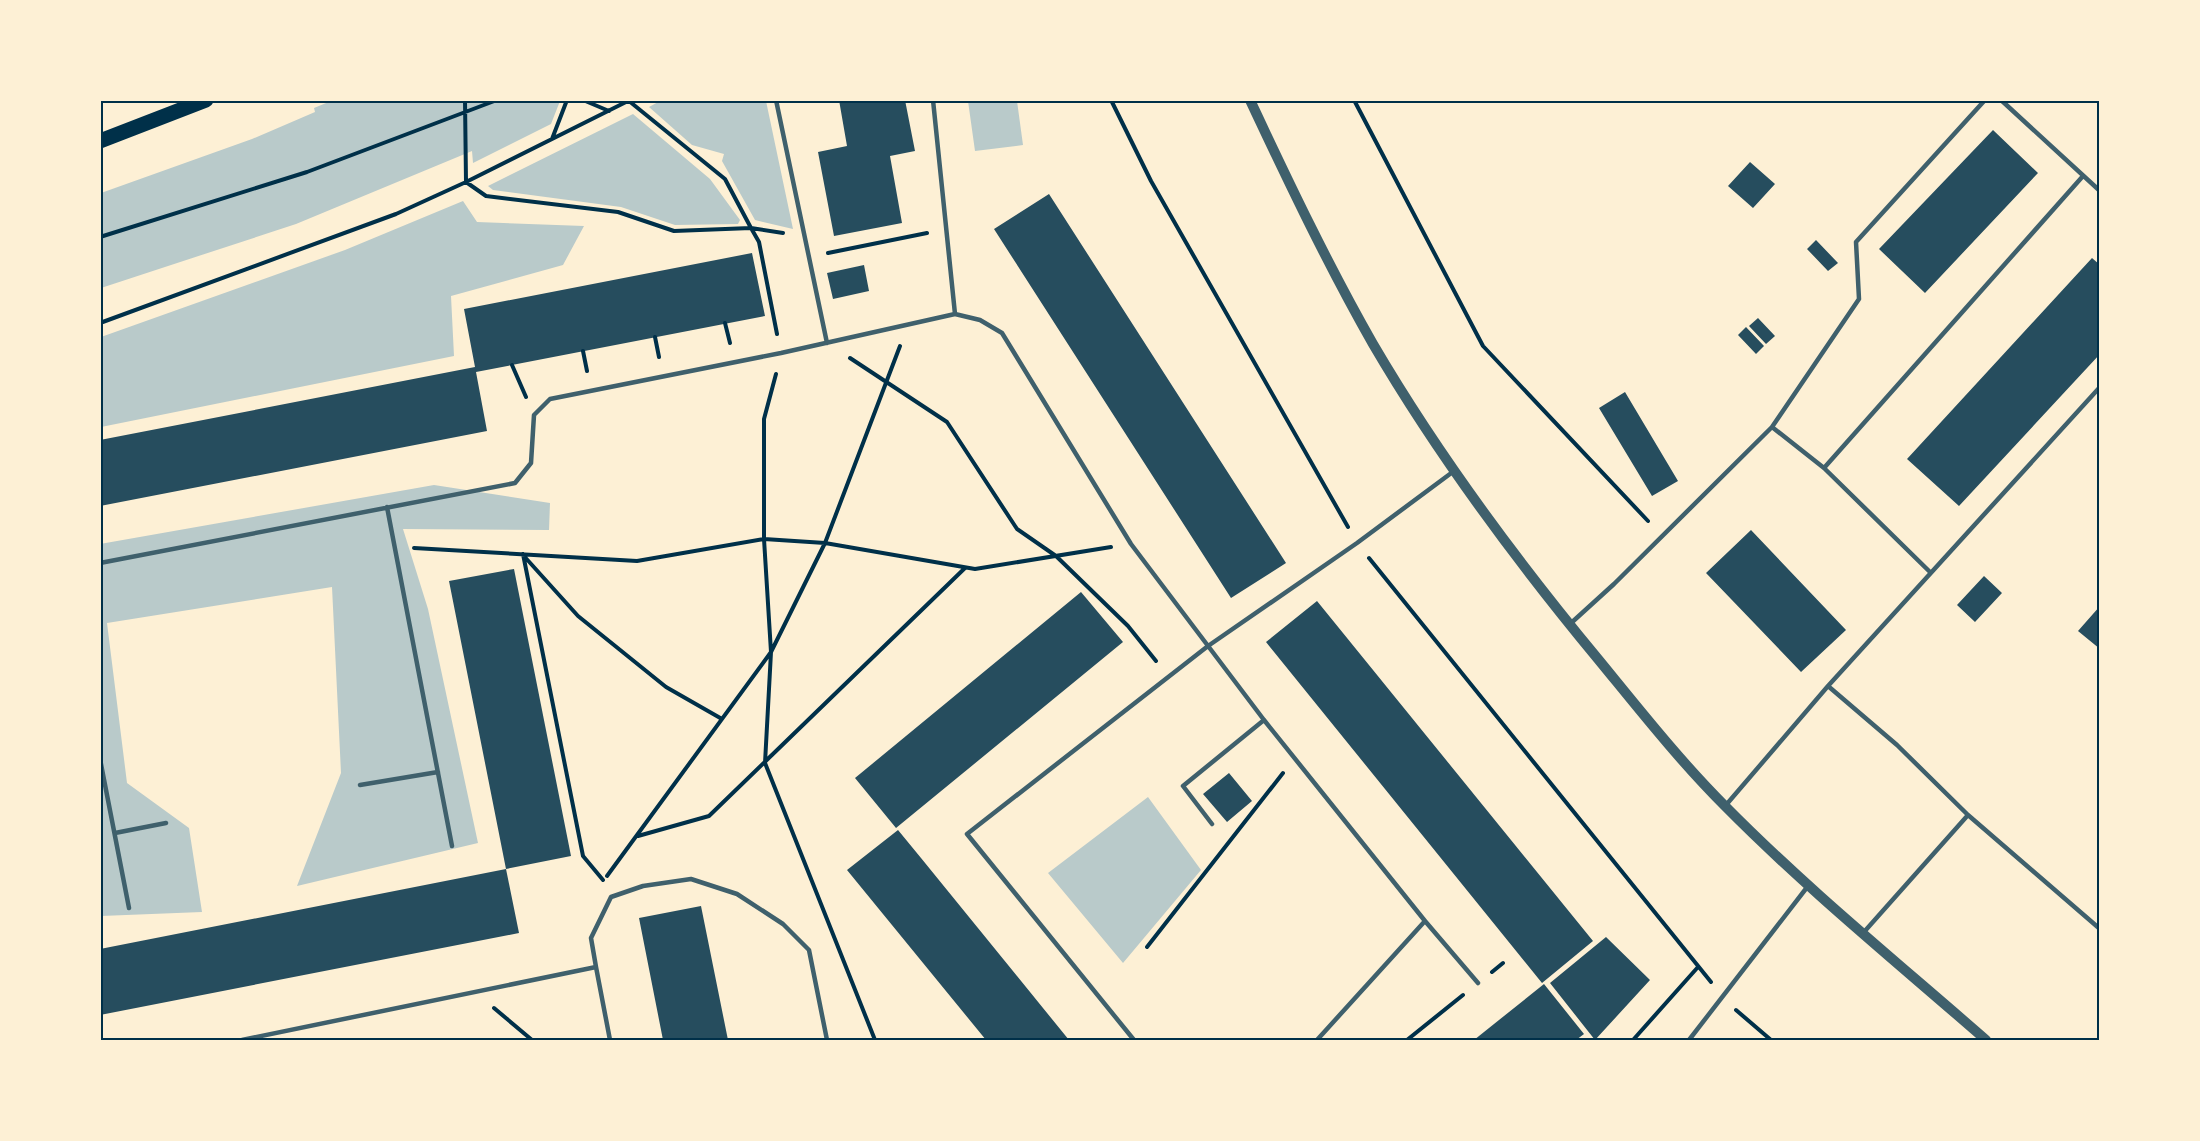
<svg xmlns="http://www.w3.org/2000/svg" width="2200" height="1141" viewBox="0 0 2200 1141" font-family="'Roboto Serif',serif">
<rect width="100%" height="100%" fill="#fdf0d5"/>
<!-- green -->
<path fill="#b9caca" d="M331,101H560L551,124L473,163L472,151L296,224L101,288V193L252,139L315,112L314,108Z
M660,101H766L793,229L755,220L722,161L724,154L692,145L649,107Z
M968,101H1017L1023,145L975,151Z
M633,114L710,179L740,220L738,224L675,225L621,207L493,190L488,186Z
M463,201L477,222L584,226L563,265L451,296L454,356L101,427V337L345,250Z
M434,485L550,503L549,530L403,529L428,609L478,843L297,886L341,773L332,587L107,623L127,783L189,828L202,912L101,916L100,544Z
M1148,797L1201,870L1123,963L1048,873Z"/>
<!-- building -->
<path fill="#264d5e" d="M839,100H905L915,151L890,156L902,223L834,236L818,152L847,146Z
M1993,130L2038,173L1925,293L1879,249Z
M1750,162L1775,184L1753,208L1728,186Z
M1049,194L1286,563L1231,598L994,229Z
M1816,240L1838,263L1828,271L1807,249Z
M752,253L765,316L476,372L487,431L100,506V440L475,367L464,309Z
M2092,258L2100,265V354L1959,506L1907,459Z
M864,265L869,291L833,299L827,273Z
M1758,318L1775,336L1766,344L1749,326Z
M1746,327L1764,346L1756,354L1738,335Z
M1625,392L1678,481L1652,496L1599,408Z
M1751,530L1846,630L1801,672L1706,573Z
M514,569L571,856L506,869L519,933L100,1015V949L506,869L449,581Z
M1984,576L2002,593L1975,622L1957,605Z
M1081,592L1123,642L896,828L855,778Z
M1317,601L1593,941L1542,983L1266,642Z
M2100,606V649L2078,631Z
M1229,773L1252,801L1227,822L1203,794Z
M898,830L921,858L1069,1040H986L847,870Z
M701,906L728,1040H663L639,918Z
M1606,937L1650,980L1595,1040L1550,983Z
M1544,984L1584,1034L1576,1040H1474Z"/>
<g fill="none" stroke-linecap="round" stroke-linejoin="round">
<!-- path -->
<path stroke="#003049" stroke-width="4" d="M465,100L466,182L486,196L618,212L674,231L751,228L759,242L777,334
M583,100L609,111
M1111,100L1151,181L1348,527
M1354,100L1483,346L1648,521
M629,101L725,179L751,228L783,233
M552,139L567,100
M100,237L307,172L497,100
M828,253L927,233
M100,323L396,214L466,182L630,100
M725,323L730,343
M655,337L659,357
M583,351L587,371
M850,358L947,422L1017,529L1056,556L1128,626L1156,661
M512,365L526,397
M776,374L764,419V539L771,652L765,763L875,1040
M414,548L637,561L764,539L825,543L975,569L1111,547
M523,554L583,856L603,880
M523,555L578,616L666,687L722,719
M1369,558L1711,982
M638,836L709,816L965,568
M607,876L771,652L825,543L900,346
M1147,947L1283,773
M1492,972L1503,963
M494,1008L532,1040
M1736,1010L1771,1040
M1407,1040L1463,995
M1633,1040L1698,967"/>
<!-- service -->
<path stroke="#3f606c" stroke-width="4.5" d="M776,100L827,343
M933,100L955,314
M2001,100L2100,191
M1824,468L2083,176
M387,507L452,846
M100,563L515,483L531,463L534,415L550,399L781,353L955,314L980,320L1002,333L1131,544L1264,720L1425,921L1317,1040
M1930,572L1824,468L1772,427L1859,299L1856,242L1985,100
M1570,624L1614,584L1772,427
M1828,686L2100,387
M100,759L129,908
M360,785L438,772
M1726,805L1828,686L1897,745L1968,815L2100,929
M1212,824L1183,786L1264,720
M115,833L166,823
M1425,921L1478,983
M1864,932L1968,815
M596,967L591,938L611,897L643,886L691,879L737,894L783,924L809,950L827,1040
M242,1040L596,967L610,1040
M1134,1040L967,834L1208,646L1357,543L1454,471
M1689,1040L1808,886"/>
<!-- tertiary -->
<path stroke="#3f606c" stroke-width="10" d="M1250,100C1289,183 1328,265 1373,344C1438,455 1516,560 1598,659C1639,709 1679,760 1725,806C1807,889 1898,963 1986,1040"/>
<!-- primary -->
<path stroke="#003049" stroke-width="15" d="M100,141L206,100"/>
</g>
<!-- border -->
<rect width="2200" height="1141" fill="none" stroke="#fdf0d5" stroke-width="204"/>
<rect x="102" y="102" width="1996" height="937" fill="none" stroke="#003049" stroke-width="2"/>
</svg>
